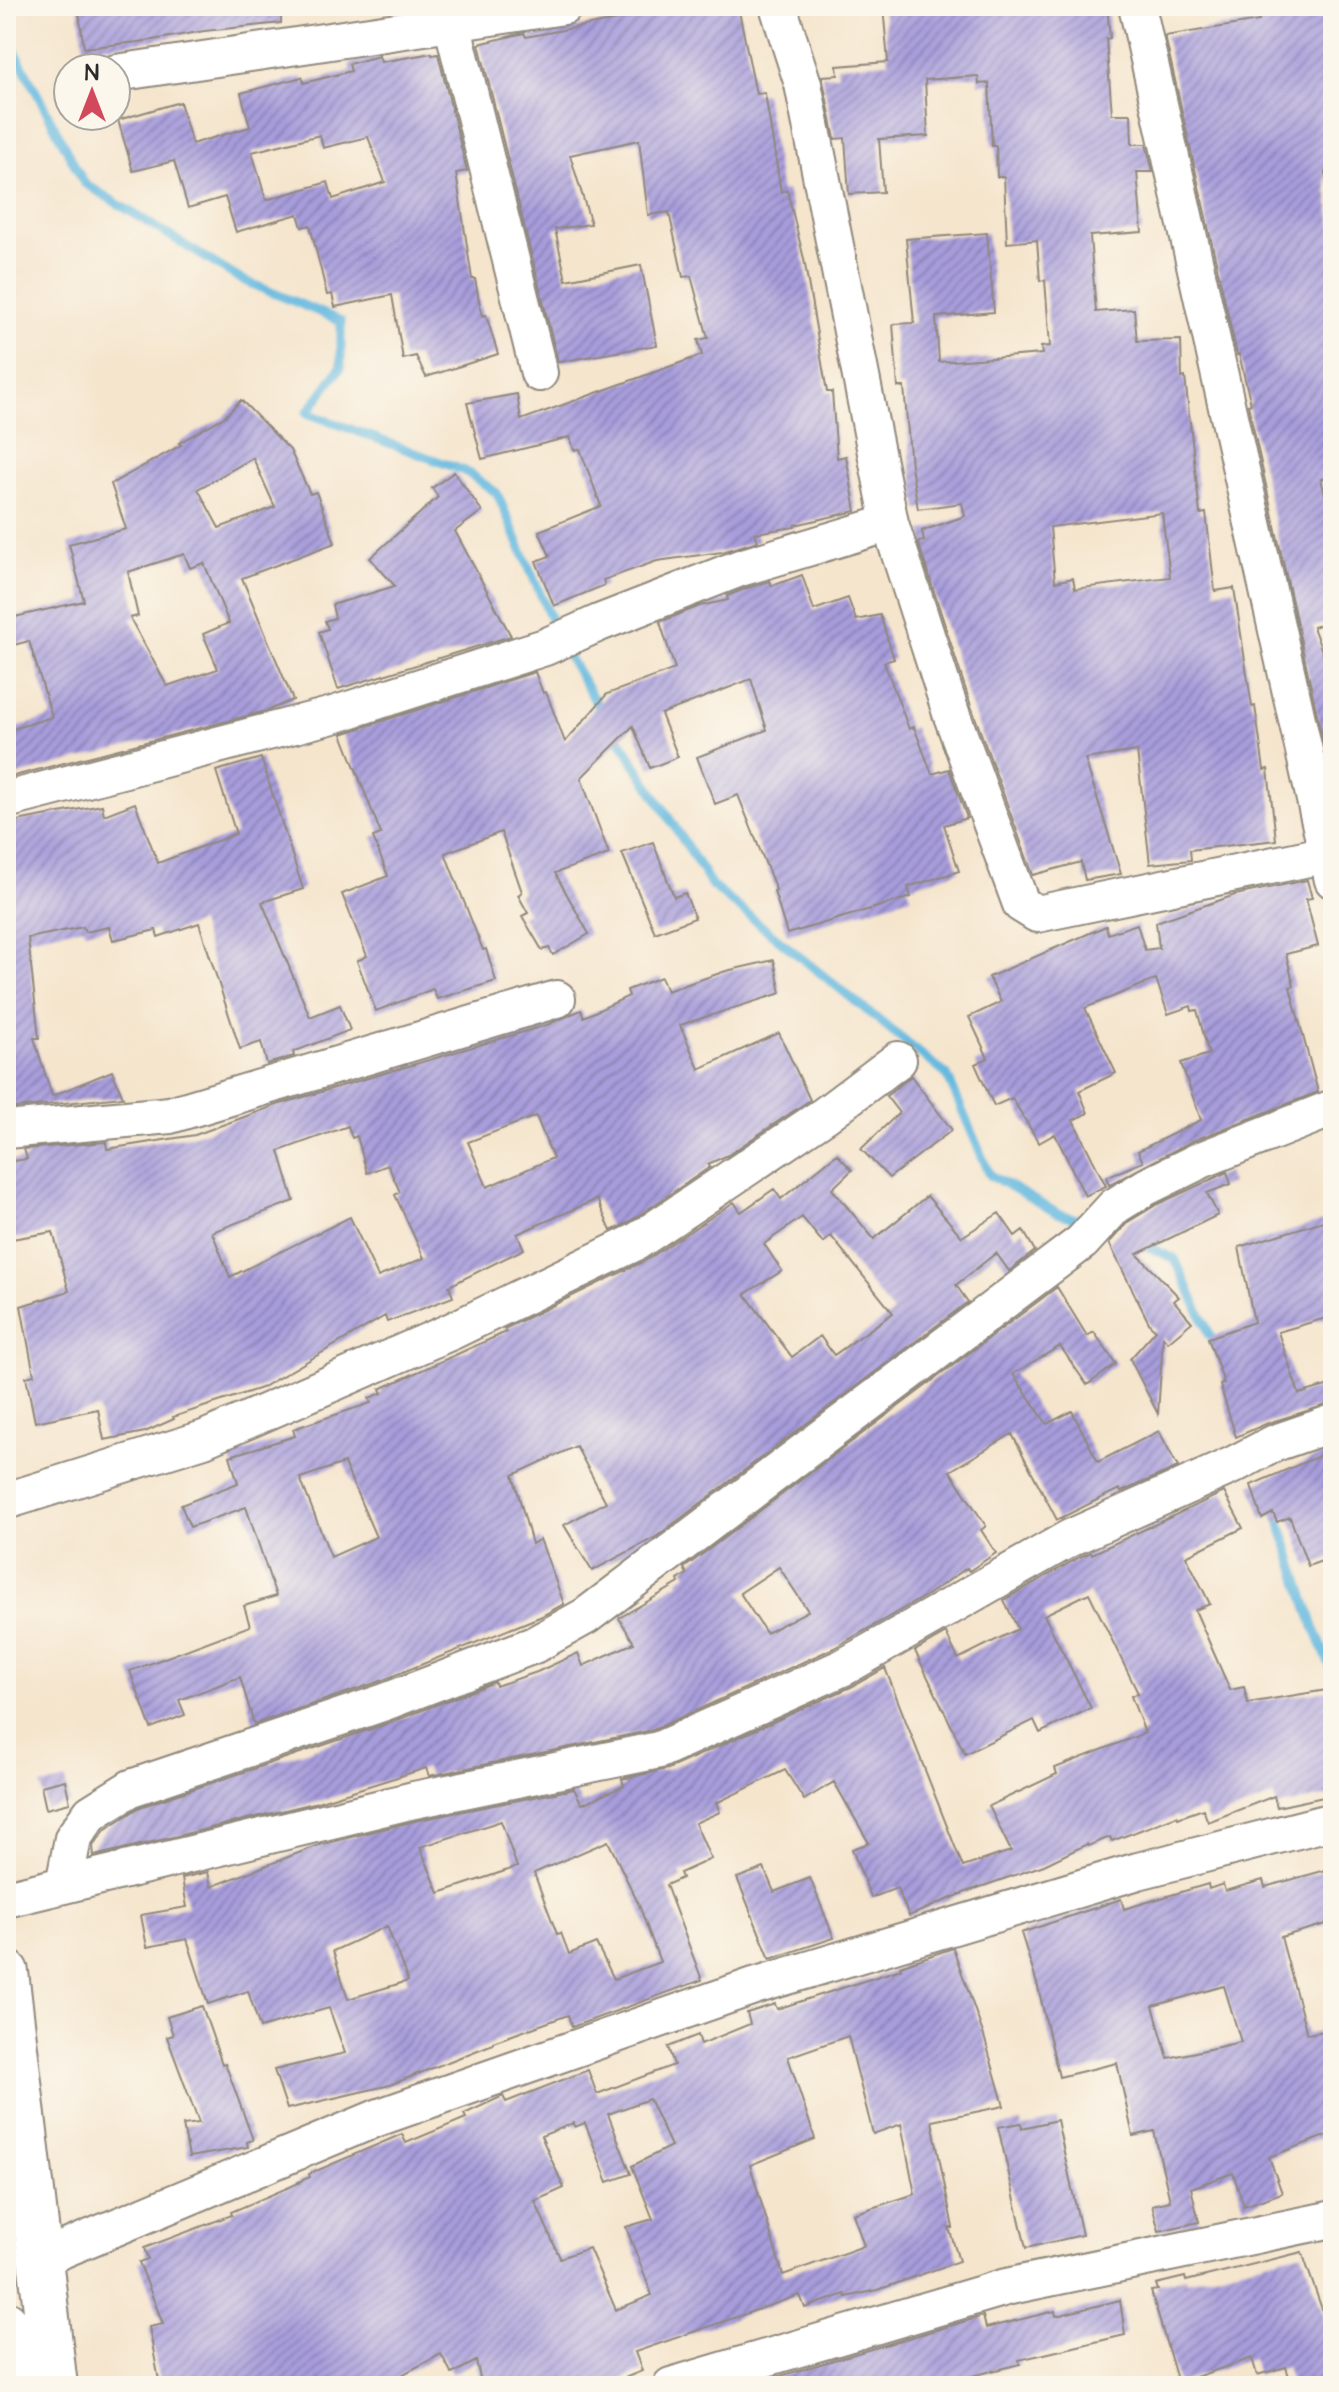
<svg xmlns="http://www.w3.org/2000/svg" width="1339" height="2392" viewBox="0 0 1339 2392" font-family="'Architects Daughter',sans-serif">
<defs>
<pattern id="building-hatch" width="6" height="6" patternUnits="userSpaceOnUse" patternTransform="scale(2)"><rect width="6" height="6" fill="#a89ddc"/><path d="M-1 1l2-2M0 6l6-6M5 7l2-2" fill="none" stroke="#8980b3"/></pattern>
</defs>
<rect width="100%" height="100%" fill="#fbf7ec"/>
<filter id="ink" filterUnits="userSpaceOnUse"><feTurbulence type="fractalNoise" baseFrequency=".0125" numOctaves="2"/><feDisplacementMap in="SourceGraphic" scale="16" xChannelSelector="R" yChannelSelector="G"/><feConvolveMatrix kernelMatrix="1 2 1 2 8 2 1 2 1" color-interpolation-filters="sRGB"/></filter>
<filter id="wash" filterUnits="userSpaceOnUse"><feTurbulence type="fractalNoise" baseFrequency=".006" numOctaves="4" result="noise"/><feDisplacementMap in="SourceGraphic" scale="32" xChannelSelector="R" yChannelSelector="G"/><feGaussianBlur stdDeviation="1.8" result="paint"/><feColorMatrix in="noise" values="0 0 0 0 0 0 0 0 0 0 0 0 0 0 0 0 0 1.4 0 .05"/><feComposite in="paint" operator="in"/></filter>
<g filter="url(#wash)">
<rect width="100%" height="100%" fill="#f5e5cd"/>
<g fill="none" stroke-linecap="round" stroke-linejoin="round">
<!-- stream -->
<path stroke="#62b8df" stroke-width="9" d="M6,34L84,183L240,279L341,321V367L307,413L465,471L497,493L557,633
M563,647L602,713
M615,732L712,886L947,1075L990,1175L1057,1213L1087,1222
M1142,1244L1175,1259L1215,1346
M1276,1510L1314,1627L1333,1673"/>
</g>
<g id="blocks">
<!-- building -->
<path fill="url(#building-hatch)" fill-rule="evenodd" d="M78,6H281V23L204,31L147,41L84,48Z
M690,6H738L756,94L765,93L781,192L787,190L804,259L827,392H832L837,458L846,456L856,511L795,525V527L755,533L758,541L722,552L657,561L603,580L605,585L554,606L536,561L550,556L539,531L601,506L580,449L574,450L570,437L482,459L467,403L517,394L521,420L702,355L698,340L708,338L691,276L683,277L669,212L648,215L639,140L570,155L591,224L555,229L566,280L641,265L657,345L558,362L479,44L524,33L526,37Z
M883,6H1107L1110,38L1106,39L1112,114H1131L1132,144H1146L1153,172H1137L1142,232L1090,236L1096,312L1134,309L1137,341L1181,340L1182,378L1185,377L1200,514L1206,513L1215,591L1234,588L1252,707L1255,706L1264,770L1268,769L1276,840L1190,850L1191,860L1150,864L1137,751L1085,759L1121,874L1085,880L1081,862L1033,875L971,706L918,542L924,541L922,531L965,516L962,503L918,509L911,466L904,387H898L893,324L914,323L906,239L987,233L994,312L936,317L939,362L1042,354L1041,347L1050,346L1045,280L1040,281L1037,240L1007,243L1004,177H997L996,146H992L989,83L979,84L978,76L925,80L928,136L879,139L883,192L849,194L845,138L835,139L822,76L838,75L837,66L888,62ZM1162,513L1170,577L1075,589L1073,578L1055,582L1050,527Z
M1257,6H1333V171L1325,172L1333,232V476L1321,479L1333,525V621L1313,627L1333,681V771L1330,772L1248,405L1251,404L1239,354L1237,355L1165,36L1259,21Z
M432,53V55L438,54L467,171L456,173L472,279H475L482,316L486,315L498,354L426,377L416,356L403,359L392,295L335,307L332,294L327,295L310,225L302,227L298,214L236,232L225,197L188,208L174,161L133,171L118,120L180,102L192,144L250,127L241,93L302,77L304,83L351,71L349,64L379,56L381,62ZM320,135L323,148L368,137L385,182L333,199L328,182L266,200L252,152Z
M241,400L290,450L310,494L316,492L335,543L242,578L293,700L266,711L6,778V731L52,717L29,641L6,647V619L84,601L69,544L126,529L111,484L181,445L179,443L224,417ZM253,458L275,507L219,528L198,489ZM184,554L190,568L204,563L229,623L203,634L218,669L167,686L130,618L138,616L128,572Z
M454,472L482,511L455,531L511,636L338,689L319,632L328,629L325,621L335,618L332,605L395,586L370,558L438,497L432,488Z
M802,575L814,610L848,598L856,620L880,615L894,659L884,662L909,729L914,727L932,774L949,769L967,818L944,825L959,871L908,887L911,897L787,934L774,891L776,890L738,795L715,804L697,757L767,730L751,679L661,714L678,757L650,768L633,726L581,778L609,854L555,873L589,934L553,955L549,948L542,950L522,916L528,913L518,895L522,892L501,832L445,853L483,950L486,949L496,981L437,999L433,989L376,1011L357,961L367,956L342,894L388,876L373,837L381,834L342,734L535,672L543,693L546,692L565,742L607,694L675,669L660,622L700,606L728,600L727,596L747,588L770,581L772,586Z
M261,758L303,889L262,902L310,1017L340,1005L350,1030L293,1052L294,1056L267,1064L261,1042L240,1049L199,923L158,937L156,930L113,940L109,927L85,932L83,927L28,938L39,1038H34L52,1096L112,1071L123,1097L6,1109V823L102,805L104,815L135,803L158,863L236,834L216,771Z
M653,842L674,897L685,893L695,918L655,933L622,853Z
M1307,880L1312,898L1306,899L1318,946L1286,954L1294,986L1290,987L1318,1092L1192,1141L1109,1185L1106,1177L1143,1162L1138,1151L1201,1120L1181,1063L1209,1054L1197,1010L1192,1011L1191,1006L1168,1014L1156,979L1085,1008L1116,1073L1079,1091L1088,1113L1073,1120L1106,1186L1085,1196L1055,1134L1039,1143L1012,1098L994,1106L975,1064L988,1058L969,1017L1001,1002L989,977L1106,926L1108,934L1137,924L1145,950L1159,948L1156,922L1235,895Z
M774,960L781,993L680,1025L699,1069L779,1033L810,1100L728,1155L708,1164L710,1167L626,1224L611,1231L597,1199L517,1234L524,1249L449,1286L453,1297L387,1322L385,1316L261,1388L173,1417L174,1419L145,1432L104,1440L98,1409L35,1422L26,1377L34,1375L21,1306L69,1291L53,1232L6,1240V1195L10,1194L6,1162L27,1159L24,1149L106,1142L107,1149L195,1135L277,1105L547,1025L581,1010L584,1017L629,996L627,990L661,977L667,991L726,971ZM536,1116L553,1158L487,1187L468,1142ZM348,1126L352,1138L357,1136L367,1173L388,1165L400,1192L395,1195L424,1258L378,1277L350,1217L230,1277L212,1232L294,1201L279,1151Z
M911,1076L952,1130L889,1178L861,1149L899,1113L886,1096Z
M837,1154L852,1170L832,1189L874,1239L927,1196L962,1237L999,1213L1015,1236L1023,1230L1035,1251L1009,1271L996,1253L956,1285L968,1302L656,1537L592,1571L564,1525L606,1502L576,1446L513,1475L532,1544L540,1539L564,1604L542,1616L378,1682L254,1724L240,1677L179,1700L185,1715L151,1728L130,1671L250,1626L244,1606L276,1596L246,1507L190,1527L181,1505L238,1483L230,1456L295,1436L293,1429L371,1403L369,1398L382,1393L380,1389L506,1332L504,1329L645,1261L734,1202L741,1212L774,1189L781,1199ZM802,1217L823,1243L831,1236L893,1313L834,1355L820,1336L792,1357L745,1294L782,1271L764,1244ZM344,1463L376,1537L331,1557L300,1478Z
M1227,1172L1231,1184L1207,1193L1218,1215L1137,1254L1179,1297L1174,1301L1192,1322L1168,1342L1163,1337L1158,1414L1130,1359L1156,1330L1150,1325L1109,1243L1128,1222L1156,1205Z
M1333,1218V1316L1278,1332L1299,1394L1333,1384V1403L1268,1423L1236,1437L1220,1385L1224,1383L1208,1338L1254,1322L1239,1247Z
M1057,1287L1087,1336L1094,1332L1116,1364L1087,1385L1060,1346L1013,1374L1047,1424L1072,1411L1098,1462L1159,1431L1178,1467L1121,1492L1119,1489L1057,1520L1012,1434L950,1471L986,1526L981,1530L996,1553L969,1571L967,1568L927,1595L834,1648L653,1730L429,1776L426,1768L314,1803L94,1856L93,1846L106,1829L140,1807L392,1722L495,1682L496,1686L537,1672L578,1653L583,1666L634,1643L619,1618L679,1583L678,1580L687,1574L684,1568ZM779,1567L808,1611L766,1633L740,1593Z
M1333,1450V1557L1308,1566L1290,1517L1277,1522L1273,1513L1262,1519L1251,1485Z
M1224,1492L1243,1528L1186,1556L1210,1604L1195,1610L1230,1690L1244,1687L1248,1703L1333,1689V1795L1277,1807L1274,1796L1208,1822L1203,1809L1178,1818L1177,1816L1112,1841L1110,1837L1088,1846L1087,1844L1044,1865L966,1892L909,1916L897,1888L871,1898L852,1849L869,1843L834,1782L804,1800L785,1770L716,1803L720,1812L695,1823L711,1859L680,1873L682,1878L666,1885L702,1980L572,2027L568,2015L493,2042V2044L390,2085L287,2109L274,2070L345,2053L329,2008L260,2028L248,1991L208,2004L187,1939L147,1947L141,1915L187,1907L182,1878L208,1872L211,1887L319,1845L419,1820L574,1789L582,1804L624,1786L622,1779L668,1769L853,1686L885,1668L963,1867L1011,1851L989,1806L1057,1774L1055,1768L1145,1733L1131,1696L1138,1693L1089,1593L1044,1615L1091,1708L1040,1733L1034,1720L965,1754L915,1651L946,1633L958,1659L1018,1629L1004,1600L1080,1557L1091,1552L1092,1554ZM501,1821L517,1867L439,1893L420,1847ZM608,1841L639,1905L660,1962L614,1979L596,1943L569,1954L561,1933L557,1934L534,1873ZM387,1926L408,1981L348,1999L333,1951Z
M65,1780L70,1803L46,1809L41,1786Z
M764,1868L774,1892L810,1878L834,1938L770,1959L737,1878Z
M1333,1868V1922L1281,1937L1307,2034L1333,2030V2133L1269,2157L1282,2193L1244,2206L1233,2173L1191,2188L1199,2222L1159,2231L1152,2205L1170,2201L1154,2131L1133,2136L1117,2063L1059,2077L1038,1987L1021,1933L1121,1899L1124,1909L1208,1884L1209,1889L1223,1884L1225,1891L1263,1880L1265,1887ZM1224,1986L1241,2042L1168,2058L1153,2006Z
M953,1948L984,2036L1004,2106L932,2121L953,2228H949L959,2261L878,2290L846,2297L845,2294L805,2308L800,2295L635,2352L642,2371L605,2386H482L476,2361L452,2374L441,2354L381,2386H160L149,2327L163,2324L139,2262L148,2259L144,2248L232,2215L231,2212L299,2183L298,2182L310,2177L309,2174L402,2134L406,2143L466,2118L464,2114L503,2096L506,2102L588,2070L597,2094L674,2065L668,2047L698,2035L701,2044L750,2024L747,2013L775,2004L777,2009L901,1969L900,1966ZM848,2036L873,2134L901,2124L915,2194L853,2214L864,2246L783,2275L750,2165L815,2139L788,2057ZM649,2099L671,2146L632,2166L653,2219L626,2227L652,2295L616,2310L589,2248L560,2258L535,2201L564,2188L541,2136L574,2123L575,2127L585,2123L608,2182L631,2174L608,2114Z
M202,2006L222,2064L225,2063L253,2140L247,2142L248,2147L189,2157L183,2125L199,2123L167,2037L173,2035L167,2017Z
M1057,2120L1082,2235L1026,2248L998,2127L1021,2123L1022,2128Z
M1302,2252L1333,2341V2386H1292L1286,2367L1257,2375L1252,2358L1178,2383L1151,2291L1158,2290L1156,2284L1185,2277L1186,2281Z
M1120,2300L1125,2335L1019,2360L1020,2364L932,2386H746L983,2316L986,2328L1055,2311L1056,2316Z"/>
</g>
</g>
<g filter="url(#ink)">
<use href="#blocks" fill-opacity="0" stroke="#90887c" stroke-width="2"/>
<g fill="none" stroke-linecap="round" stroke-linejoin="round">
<defs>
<path id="street" d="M778,6L803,84L890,523L951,713L1021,904L1037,914L1333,853
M1137,6L1333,880
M452,23L539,373
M116,73L564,6
M6,800L333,715L545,647L599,623L740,568L890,523
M6,1130L170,1115L557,999
M6,1501L204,1439L452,1331L636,1242L825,1115L898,1060
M64,1885L73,1838L91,1813L131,1788L385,1702L534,1645L586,1616L1082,1242L1115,1206L1146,1187L1201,1160L1333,1108
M6,1899L414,1800L659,1750L844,1667L1070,1538L1233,1465L1275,1443L1333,1423
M40,2259L377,2118L754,1986L1138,1871L1333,1821
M671,2386L1006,2287L1333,2219"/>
<path id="highway" d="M6,1972L55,2386
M6,2324L13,2386"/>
</defs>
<!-- street casing -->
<use href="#street" stroke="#90887c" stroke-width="40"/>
<!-- highway casing -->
<use href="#highway" stroke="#90887c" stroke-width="48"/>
<!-- street -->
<use href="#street" stroke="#fff" stroke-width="36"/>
<!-- highway -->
<use href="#highway" stroke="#fff" stroke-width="44"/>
</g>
</g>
<!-- margin -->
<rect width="1339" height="2392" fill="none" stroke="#fbf7ec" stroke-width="32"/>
<!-- north arrow -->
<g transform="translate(92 92)"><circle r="38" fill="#fbf7ec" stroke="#a8a59f" stroke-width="2"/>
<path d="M0-6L14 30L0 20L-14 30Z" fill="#d1495b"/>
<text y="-12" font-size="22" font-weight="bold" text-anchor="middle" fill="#2b2b2b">N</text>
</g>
</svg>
